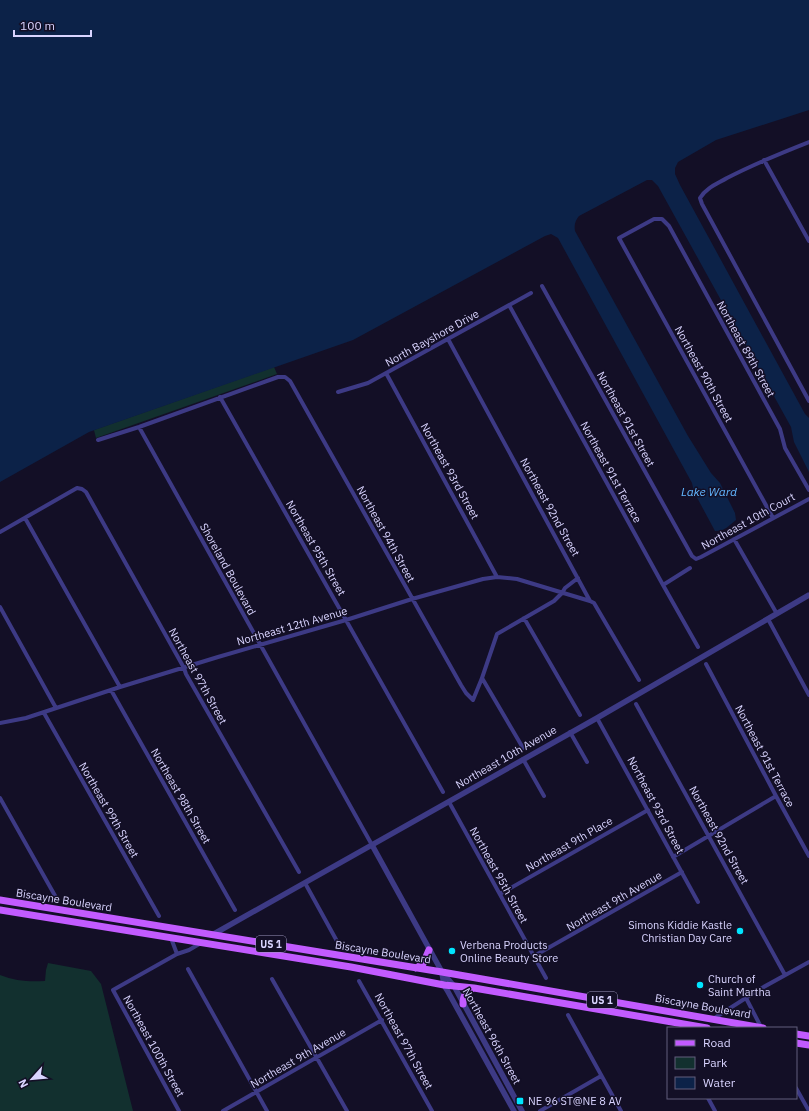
<svg xmlns="http://www.w3.org/2000/svg" width="809" height="1111" viewBox="0 0 809 1111" font-family="'IBM Plex Sans',sans-serif">
<rect width="100%" height="100%" fill="#130f26"/>
<!-- green -->
<path fill="#12302f" d="M274,367L277,374L96,438L94,430Z
M48,963L91,971L101,984L133,1111H0V975C15,981 29,982 45,981L46,970Z"/>
<!-- water -->
<path fill="#0c2248" d="M0,0H809V110L716,140L678,162L675,168V174L680,185L805,414L809,418V472L794,442L791,427L658,186L652,180H647L579,216C575,221 574,225 575,231L688,436L711,473L720,483L735,513L736,520C728,526 726,531 715,531L694,492L692,483L558,238L551,234L545,236L353,340L89,432L0,482Z"/>
<g fill="none" stroke-linecap="round" stroke-linejoin="round">
<!-- minor -->
<path stroke="#3d3a85" stroke-width="4" d="M809,142C781,153 754,164 727,178C717,184 706,188 700,198L702,204L809,401
M764,160L809,241
M542,286L692,556L696,559L701,557L809,499
M509,305L663,585L698,647
M448,339L590,601L594,603L639,680
M386,373L497,577
M338,392L368,383L531,293
M220,397L443,792
M139,427L372,845
M98,440L139,427L278,377H285L290,381L461,685L466,693L473,700L482,678L497,634L554,601L562,593L565,588L578,578
M25,518L120,687
M773,518L619,238L654,219H662L669,226L780,429L785,448L809,490
M0,532L77,488L82,489L86,492L184,668L186,674L299,872
M734,539L777,614
M663,585L690,568
M0,607L56,708
M524,618L580,715
M768,619L809,695
M706,664L776,796L809,856
M482,678L523,748
M111,690L235,910
M636,704L785,975
M44,713L159,916
M597,718L698,902
M0,723L26,718L120,687L218,657L346,620L412,599L483,579L497,577L517,579L590,601
M570,732L587,762
M523,759L544,796
M0,798L58,901
M449,802L546,978
M673,857L776,796
M305,883L338,943
M500,894L648,810
M171,938L177,954
M534,956L682,872
M188,969L267,1111
M272,979L347,1111
M359,981L432,1111
M746,998L761,1027
M568,1015L621,1111
M713,1019L760,989L809,962
M796,1088L809,1111
M708,1098L715,1111
M179,1111L113,990L177,954L189,950L201,943
M223,1111L382,1020
M540,1111L601,1076"/>
<!-- tertiary -->
<path stroke="#3d3a85" stroke-width="5.5" d="M372,845L442,972L454,986L522,1111
M212,935L597,718L809,595
M442,973L444,985L447,990L514,1111"/>
<!-- primary -->
<path stroke="#c25bff" stroke-width="7" d="M0,900L442,972L763,1028
M0,910L351,967L444,985L474,988L707,1028
M416,968L423,964L429,950
M463,1004C463,995 466,991 474,988
M796,1034L809,1036
M796,1043L809,1045"/>
</g>
<!-- markers -->
<g fill="#00e5ff" stroke="#130f26" stroke-width="1.5">
<circle cx="740" cy="931" r="4"/>
<circle cx="452" cy="951" r="4"/>
<circle cx="700" cy="985" r="4"/>
<rect x="516" y="1097" width="8" height="8" rx="2"/>
</g>
<g text-anchor="middle" stroke-width="3" stroke-linejoin="round" paint-order="stroke">
<!-- shield labels -->
<g fill="#130f26" stroke="#9e99be" stroke-width="1">
<rect x="256" y="936" width="30" height="16" rx="3"/>
<rect x="587" y="992" width="30" height="16" rx="3"/>
</g>
<g font-size="10" font-weight="bold" fill="#d9d4ff">
<text x="271" y="948">US 1</text>
<text x="602" y="1004">US 1</text>
</g>
<!-- street labels -->
<g font-size="11" fill="#d9d4ff" stroke="#130f26">
<text transform="translate(432 338) rotate(-29)" y="4">North Bayshore Drive</text>
<text transform="translate(746 349) rotate(61)" y="4">Northeast 89th Street</text>
<text transform="translate(704 374) rotate(61)" y="4">Northeast 90th Street</text>
<text transform="translate(626 419) rotate(61)" y="4">Northeast 91st Street</text>
<text transform="translate(450 471) rotate(61)" y="4">Northeast 93rd Street</text>
<text transform="translate(611 472) rotate(61)" y="4">Northeast 91st Terrace</text>
<text transform="translate(550 507) rotate(61)" y="4">Northeast 92nd Street</text>
<text transform="translate(748 521) rotate(-29)" y="4">Northeast 10th Court</text>
<text transform="translate(386 534) rotate(61)" y="4">Northeast 94th Street</text>
<text transform="translate(316 548) rotate(60)" y="4">Northeast 95th Street</text>
<text transform="translate(228 569) rotate(61)" y="4">Shoreland Boulevard</text>
<text transform="translate(292 626) rotate(-16)" y="4">Northeast 12th Avenue</text>
<text transform="translate(198 676) rotate(61)" y="4">Northeast 97th Street</text>
<text transform="translate(765 756) rotate(62)" y="4">Northeast 91st Terrace</text>
<text transform="translate(506 757) rotate(-30)" y="4">Northeast 10th Avenue</text>
<text transform="translate(181 796) rotate(60)" y="4">Northeast 98th Street</text>
<text transform="translate(656 805) rotate(62)" y="4">Northeast 93rd Street</text>
<text transform="translate(109 810) rotate(60)" y="4">Northeast 99th Street</text>
<text transform="translate(719 835) rotate(61)" y="4">Northeast 92nd Street</text>
<text transform="translate(569 844) rotate(-30)" y="4">Northeast 9th Place</text>
<text transform="translate(499 875) rotate(61)" y="4">Northeast 95th Street</text>
<text transform="translate(64 900) rotate(9)" y="4">Biscayne Boulevard</text>
<text transform="translate(614 901) rotate(-30)" y="4">Northeast 9th Avenue</text>
<text transform="translate(383 952) rotate(9)" y="4">Biscayne Boulevard</text>
<text transform="translate(703 1006) rotate(10)" y="4">Biscayne Boulevard</text>
<text transform="translate(492 1036) rotate(61)" y="4">Northeast 96th Street</text>
<text transform="translate(404 1041) rotate(61)" y="4">Northeast 97th Street</text>
<text transform="translate(154 1046) rotate(61)" y="4">Northeast 100th Street</text>
<text transform="translate(298 1058) rotate(-30)" y="4">Northeast 9th Avenue</text>
</g>
<!-- poi labels -->
<g font-size="11" fill="#d9d4ff" stroke="#130f26" text-anchor="start">
<text x="732" y="929" text-anchor="end">Simons Kiddie Kastle<tspan x="732" dy="13">Christian Day Care</tspan></text>
<text x="460" y="949">Verbena Products<tspan x="460" dy="13">Online Beauty Store</tspan></text>
<text x="708" y="983">Church of<tspan x="708" dy="13">Saint Martha</tspan></text>
<text x="528" y="1105">NE 96 ST@NE 8 AV</text>
</g>
<!-- water labels -->
<g font-size="12" font-style="italic" fill="#62b6ff" stroke="#130f26">
<text x="709" y="496">Lake Ward</text>
</g>
</g>
<!-- legend -->
<rect x="667" y="1027" width="130" height="72" fill="#130f26" stroke="#625e7d"/>
<rect x="675" y="1040" width="20" height="6" fill="#c25bff" stroke="#625e7d"/>
<text x="703" y="1047" font-size="12" fill="#d9d4ff">Road</text>
<rect x="675" y="1057" width="20" height="12" fill="#12302f" stroke="#625e7d"/>
<text x="703" y="1067" font-size="12" fill="#d9d4ff">Park</text>
<rect x="675" y="1077" width="20" height="12" fill="#0c2248" stroke="#625e7d"/>
<text x="703" y="1087" font-size="12" fill="#d9d4ff">Water</text>
<!-- north arrow -->
<g transform="translate(32 1079) rotate(243)" stroke="#130f26" stroke-width="3" paint-order="stroke">
<path d="M0-3L7 15L0 10L-7 15Z" fill="#d9d4ff"/>
<text y="-6" font-size="11" font-weight="bold" text-anchor="middle" fill="#d9d4ff">N</text>
</g>
<!-- scale -->
<path d="M14 30v6h77v-6" fill="none" stroke="#d9d4ff" stroke-width="2"/>
<text x="20" y="30" font-size="12" fill="#d9d4ff" stroke="#130f26" stroke-width="3" paint-order="stroke">100 m</text>
</svg>
